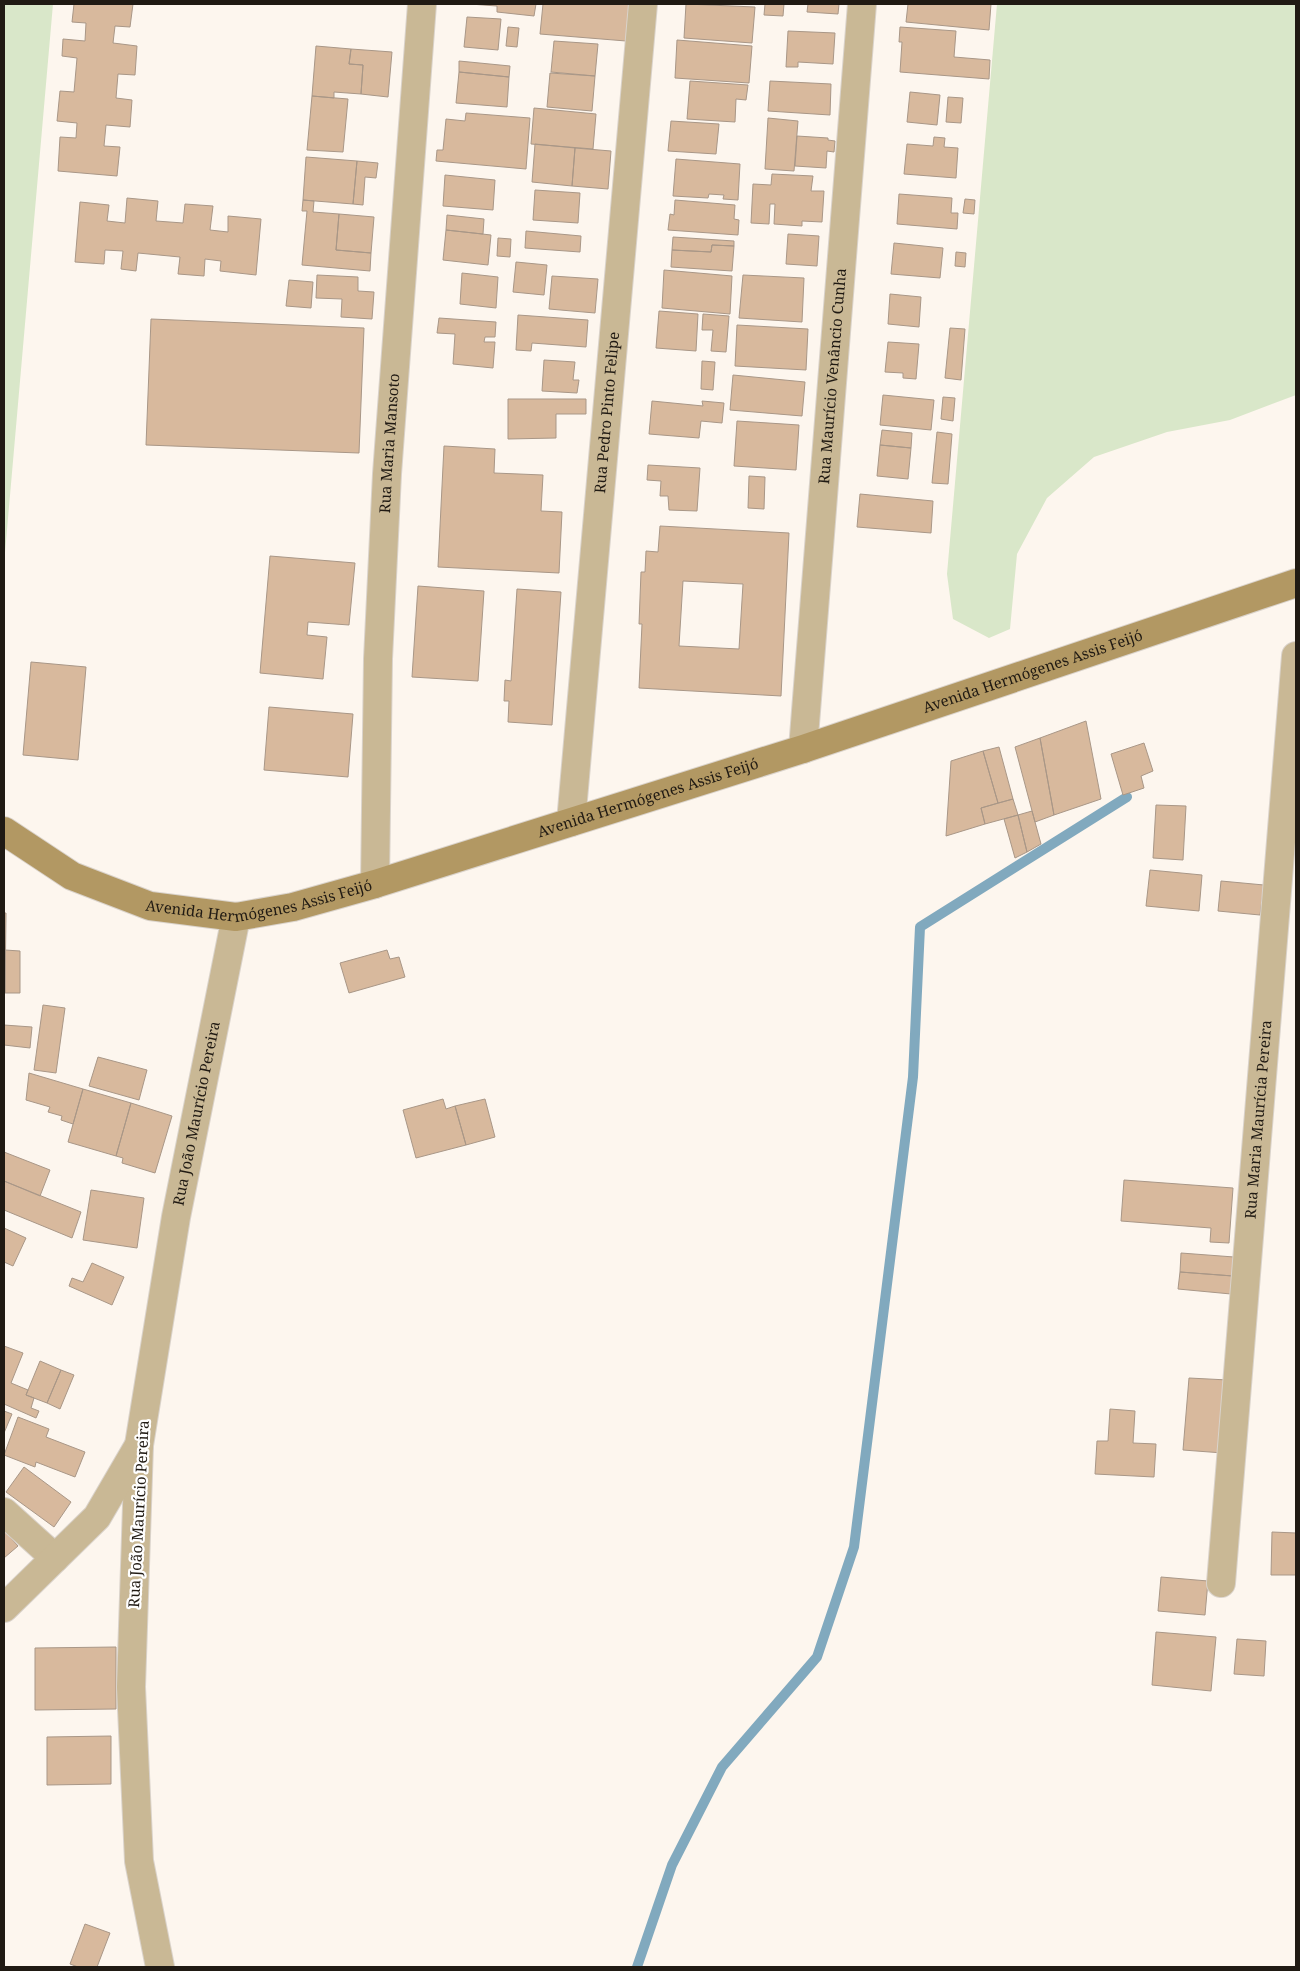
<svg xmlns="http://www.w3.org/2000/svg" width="1300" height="1971" viewBox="0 0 1300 1971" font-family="'Noto Serif',serif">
<rect width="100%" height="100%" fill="#fdf6ee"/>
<!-- green -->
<path fill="#d9e7c9" d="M4,4H53L4,564Z
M997,4H1296V395L1230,420L1167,432L1094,457L1047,498L1017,554L1010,629L989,638L953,619L947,574Z"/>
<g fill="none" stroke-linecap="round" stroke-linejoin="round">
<!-- stream -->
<path stroke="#81a9be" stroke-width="10" d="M637,1967L672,1865L722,1767L817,1657L854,1547L913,1077L920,927L1127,797"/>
</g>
<!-- building -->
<path fill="#d8b99d" stroke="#a99787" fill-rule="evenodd" d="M74,4H133L130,27L115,26L113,43L137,46L135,75L118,74L116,98L132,100L130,127L106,125L104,146L120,147L117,176L58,171L60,137L76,138L77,123L57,121L60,91L74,92L77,58L62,56L63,39L85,41L86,23L72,22Z
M470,4H536L534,16L497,12V6Z
M543,4H629L626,41L540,34Z
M686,4L755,7L752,43L684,38Z
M765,4H784L783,16L764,15Z
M808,4H839L838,14L807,12Z
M908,4H991L989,30L906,22Z
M467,17L501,19L498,50L464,47Z
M508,27L519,28L517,47L506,46Z
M900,27L956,31L954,57L990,60L989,79L900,72L902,42H899Z
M788,31L835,33L833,64L798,62V67H786Z
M677,40L752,46L749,83L675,78Z
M554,41L598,44L595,76L551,72Z
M316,46L351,49L349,64L363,65L361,94L334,92V98L312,96Z
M351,49L392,52L388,97L361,94L363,65L349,64Z
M459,61L510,66L509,77L459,72Z
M459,72L509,77L507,107L456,103Z
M550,73L595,76L592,111L547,107Z
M690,81L748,85L746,100L736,99L735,122L687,119Z
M770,81L831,84L830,115L768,111Z
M910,92L940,95L937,125L907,122Z
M312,96L348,99L343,152L307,150Z
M948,97L963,98L961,123L946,122Z
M534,108L596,114L593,149L531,144Z
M466,113L530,118L526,169L436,161L437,150H443L446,119L465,121Z
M768,118L798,121L794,171L765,169Z
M671,121L719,124L716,154L668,151Z
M797,136L828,138V140L835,141L834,152L827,151L826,168L795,166Z
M934,137L945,138L944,147L958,148L956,178L904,174L907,144L933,146Z
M535,144L575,148L572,186L532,182Z
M575,148L611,151L608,189L572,186Z
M306,157L357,161L353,204L303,200Z
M676,159L740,164L738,200L723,199L724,195L709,194L708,198L673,196Z
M357,161L378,163L376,178L365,177L363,205L353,204Z
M772,174L813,176L811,191H824L822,222L802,221V226L774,224L775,204H770L769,224L751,223L753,184L771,185Z
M445,175L495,180L493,210L443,206Z
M535,190L580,193L578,223L533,220Z
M899,194L952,198L951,213H958L957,229L897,224Z
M127,198L158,201L156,221L183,223L185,204L213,206L210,230L228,232V216L261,219L256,275L220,271L221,261L205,259L204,276L178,274L180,257L138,253L136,271L121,269L123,251L105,250L104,264L75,262L80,202L109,205L107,221L125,223Z
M965,199L975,200L974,214L963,213Z
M303,200L314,201L313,212L339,214L336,250L371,253L370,271L302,265L307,211H302Z
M675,200L735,205L734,219L739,220L738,235L668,230L670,214L674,215Z
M339,214L374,217L371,253L336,250Z
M447,215L484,219L483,234L446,230Z
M446,230L491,235L488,265L443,260Z
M526,231L581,236L580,252L525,248Z
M788,234L819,236L817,266L786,264Z
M673,237L734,241V246L712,245L711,252L672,250Z
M498,238L511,239L510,257L497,256Z
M894,243L943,248L940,278L891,274Z
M712,245L734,246L732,271L671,267L672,250L711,252Z
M956,252L966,253L965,267L955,266Z
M516,262L547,265L544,295L513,292Z
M664,270L732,276L730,314L662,308Z
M462,273L498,277L496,308L460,304Z
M317,275L358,277V291L374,292L372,319L341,317L342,299L316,298Z
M743,275L804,278L802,322L739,318Z
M552,276L598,279L595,313L549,309Z
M289,280L313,282L311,308L286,306Z
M890,294L921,297L919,327L888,324Z
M659,311L698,314L696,351L656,348Z
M703,314L729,316L726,352L711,351L713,330H702Z
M518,315L588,320L586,347L532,343L531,351L516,350Z
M439,318L496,322L495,337H485L484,342H495L493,368L453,364L455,334L437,333Z
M151,319L364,328L359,453L146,445Z
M737,325L808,329L806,370L735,366Z
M950,328L965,329L961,380L945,378Z
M888,342L919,344L916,379L903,378V373L885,372Z
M544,360L575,362L573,380H579L577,393L542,391Z
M702,361L715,362L713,390L701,389Z
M733,375L805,382L802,416L730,410Z
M883,395L934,400L931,430L880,425Z
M943,397L955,398L953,421L941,419Z
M508,399H586V414H556V438L508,439Z
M652,401L703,406L702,401L724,403L722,423L701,421L699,438L649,434Z
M737,421L799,425L796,470L734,466Z
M882,430L912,433L911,448L880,445Z
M937,432L952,434L948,484L932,483Z
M880,445L911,448L908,479L877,476Z
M444,446L495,449L494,473L543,475L541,511L562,512L559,573L438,567Z
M648,465L700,468L697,511L669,510L668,496H660L661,481L647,480Z
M749,476L765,477L764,509L748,508Z
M860,494L933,501L931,533L857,527Z
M660,526L789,533L781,696L639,688L642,624H639L641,572H645L646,551L658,552ZM683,581L743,584L739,649L679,646Z
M270,556L355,563L349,625L308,622L307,635L327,637L323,679L260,673Z
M418,586L484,591L478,681L412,677Z
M517,589L561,592L552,725L508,722L509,701H504L505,680L511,681Z
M31,662L86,667L78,760L23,755Z
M269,707L353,714L348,777L264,770Z
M1086,721L1101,799L1054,815L1040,738Z
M1040,738L1054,815L1035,822L1015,747Z
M1144,743L1153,771L1141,776L1144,788L1123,795L1111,754Z
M999,747L1013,799L998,803L983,751Z
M983,751L998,803L981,808L985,824L946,836L951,761Z
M1013,799L1018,815L985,824L981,808Z
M1156,805L1186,806L1183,860L1153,858Z
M1032,811L1041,844L1027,852L1018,815Z
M1018,815L1027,852L1015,858L1004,819Z
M1150,870L1202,875L1199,911L1146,906Z
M1221,881L1264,885L1260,915L1218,911Z
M4,913H6L5,993H4Z
M5,950L20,951V993H5Z
M387,950L390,959L399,957L405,977L349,993L340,963Z
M43,1005L65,1008L56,1073L34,1070Z
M4,1025L32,1027L30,1048L4,1045Z
M98,1057L147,1070L139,1100L89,1086Z
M29,1073L83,1089L73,1124L61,1120L62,1116L48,1112L50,1107L26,1100Z
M83,1089L131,1103L116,1156L68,1142Z
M443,1099L446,1109L455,1106L466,1145L416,1158L403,1110Z
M485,1099L495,1137L466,1145L455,1106Z
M131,1103L172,1116L155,1173L122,1163L123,1158L116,1156Z
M4,1152L50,1170L40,1196L4,1181Z
M1124,1180L1233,1188L1229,1243L1210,1242L1211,1228L1121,1221Z
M4,1181L81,1212L72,1238L4,1210Z
M91,1190L144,1198L137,1248L83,1240Z
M4,1228L26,1238L13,1266L4,1262Z
M1181,1253L1234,1257L1233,1276L1180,1272Z
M92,1263L124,1277L112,1305L69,1286L72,1278L83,1282Z
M1180,1272L1233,1276L1231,1294L1178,1289Z
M4,1346L23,1353L11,1383L28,1390L26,1395L34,1398L31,1408L39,1411L36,1418L4,1404Z
M40,1361L61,1370L47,1403L26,1395Z
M61,1370L74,1375L60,1409L47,1403Z
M1189,1378L1228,1380L1223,1453L1183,1450Z
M1110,1409L1135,1411L1133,1443L1156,1444L1154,1477L1095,1474L1097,1441H1108Z
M4,1411L12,1414L4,1433Z
M18,1417L49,1429L46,1437L85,1452L75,1477L36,1462L35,1467L4,1455Z
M24,1467L71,1502L54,1527L6,1492Z
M4,1530L18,1546L4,1558Z
M1272,1532L1296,1533V1575H1271Z
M1161,1577L1208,1581L1205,1615L1158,1611Z
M1156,1632L1216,1637L1211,1691L1152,1685Z
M1237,1639L1266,1641L1264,1676L1234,1674Z
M116,1647V1709L35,1710V1648Z
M111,1736V1784L47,1785V1737Z
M85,1924L110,1933L97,1967H78L70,1964Z"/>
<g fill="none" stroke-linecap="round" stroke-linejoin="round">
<defs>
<g id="minor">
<path id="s1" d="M803,749L862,4"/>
<path d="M139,1445L131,1687L139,1861L160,1967"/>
<path d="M4,1512L55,1558"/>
<path id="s2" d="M1221,1583L1296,656"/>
</g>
<g id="tertiary">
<path id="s3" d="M571,822L643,4"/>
<path id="s4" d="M375,884L378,659L387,474L422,4"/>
<path id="s5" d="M4,1608L97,1517L139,1445L176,1217L236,917"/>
</g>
<g id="secondary">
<path id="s6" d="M4,831L72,876L150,906L236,917L293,907L375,884L803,749L1296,583"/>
</g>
</defs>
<!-- minor casing -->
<use href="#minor" stroke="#dad3cb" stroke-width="30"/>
<!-- tertiary casing -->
<use href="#tertiary" stroke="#dad3cb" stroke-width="30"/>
<!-- secondary casing -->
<use href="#secondary" stroke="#dad3cb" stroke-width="30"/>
<!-- minor -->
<use href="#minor" stroke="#c9b895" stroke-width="28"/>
<!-- tertiary -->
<use href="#tertiary" stroke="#c9b895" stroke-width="28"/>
<!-- secondary -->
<use href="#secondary" stroke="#b29863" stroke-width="28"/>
</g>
<g text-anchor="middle" stroke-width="4.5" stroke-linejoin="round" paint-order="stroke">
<!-- street labels -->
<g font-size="15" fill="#201a13" stroke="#fff">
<text dy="5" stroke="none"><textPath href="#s1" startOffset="374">Rua Maurício Venâncio Cunha</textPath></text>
<text dy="5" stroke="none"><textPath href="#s3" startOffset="411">Rua Pedro Pinto Felipe</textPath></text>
<text dy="5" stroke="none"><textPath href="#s4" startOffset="441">Rua Maria Mansoto</textPath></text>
<text dy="5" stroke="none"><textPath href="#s6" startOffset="1086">Avenida Hermógenes Assis Feijó</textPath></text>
<text dy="5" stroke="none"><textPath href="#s6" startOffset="681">Avenida Hermógenes Assis Feijó</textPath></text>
<text dy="5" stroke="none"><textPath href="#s6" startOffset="276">Avenida Hermógenes Assis Feijó</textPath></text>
<text dy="5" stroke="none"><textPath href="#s5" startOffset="550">Rua João Maurício Pereira</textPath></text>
<text dy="5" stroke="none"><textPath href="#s2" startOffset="465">Rua Maria Maurícia Pereira</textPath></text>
<text transform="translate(139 1514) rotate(-87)" y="5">Rua João Maurício Pereira</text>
</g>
</g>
<!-- border -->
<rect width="1300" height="1971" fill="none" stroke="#201a13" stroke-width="10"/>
</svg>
